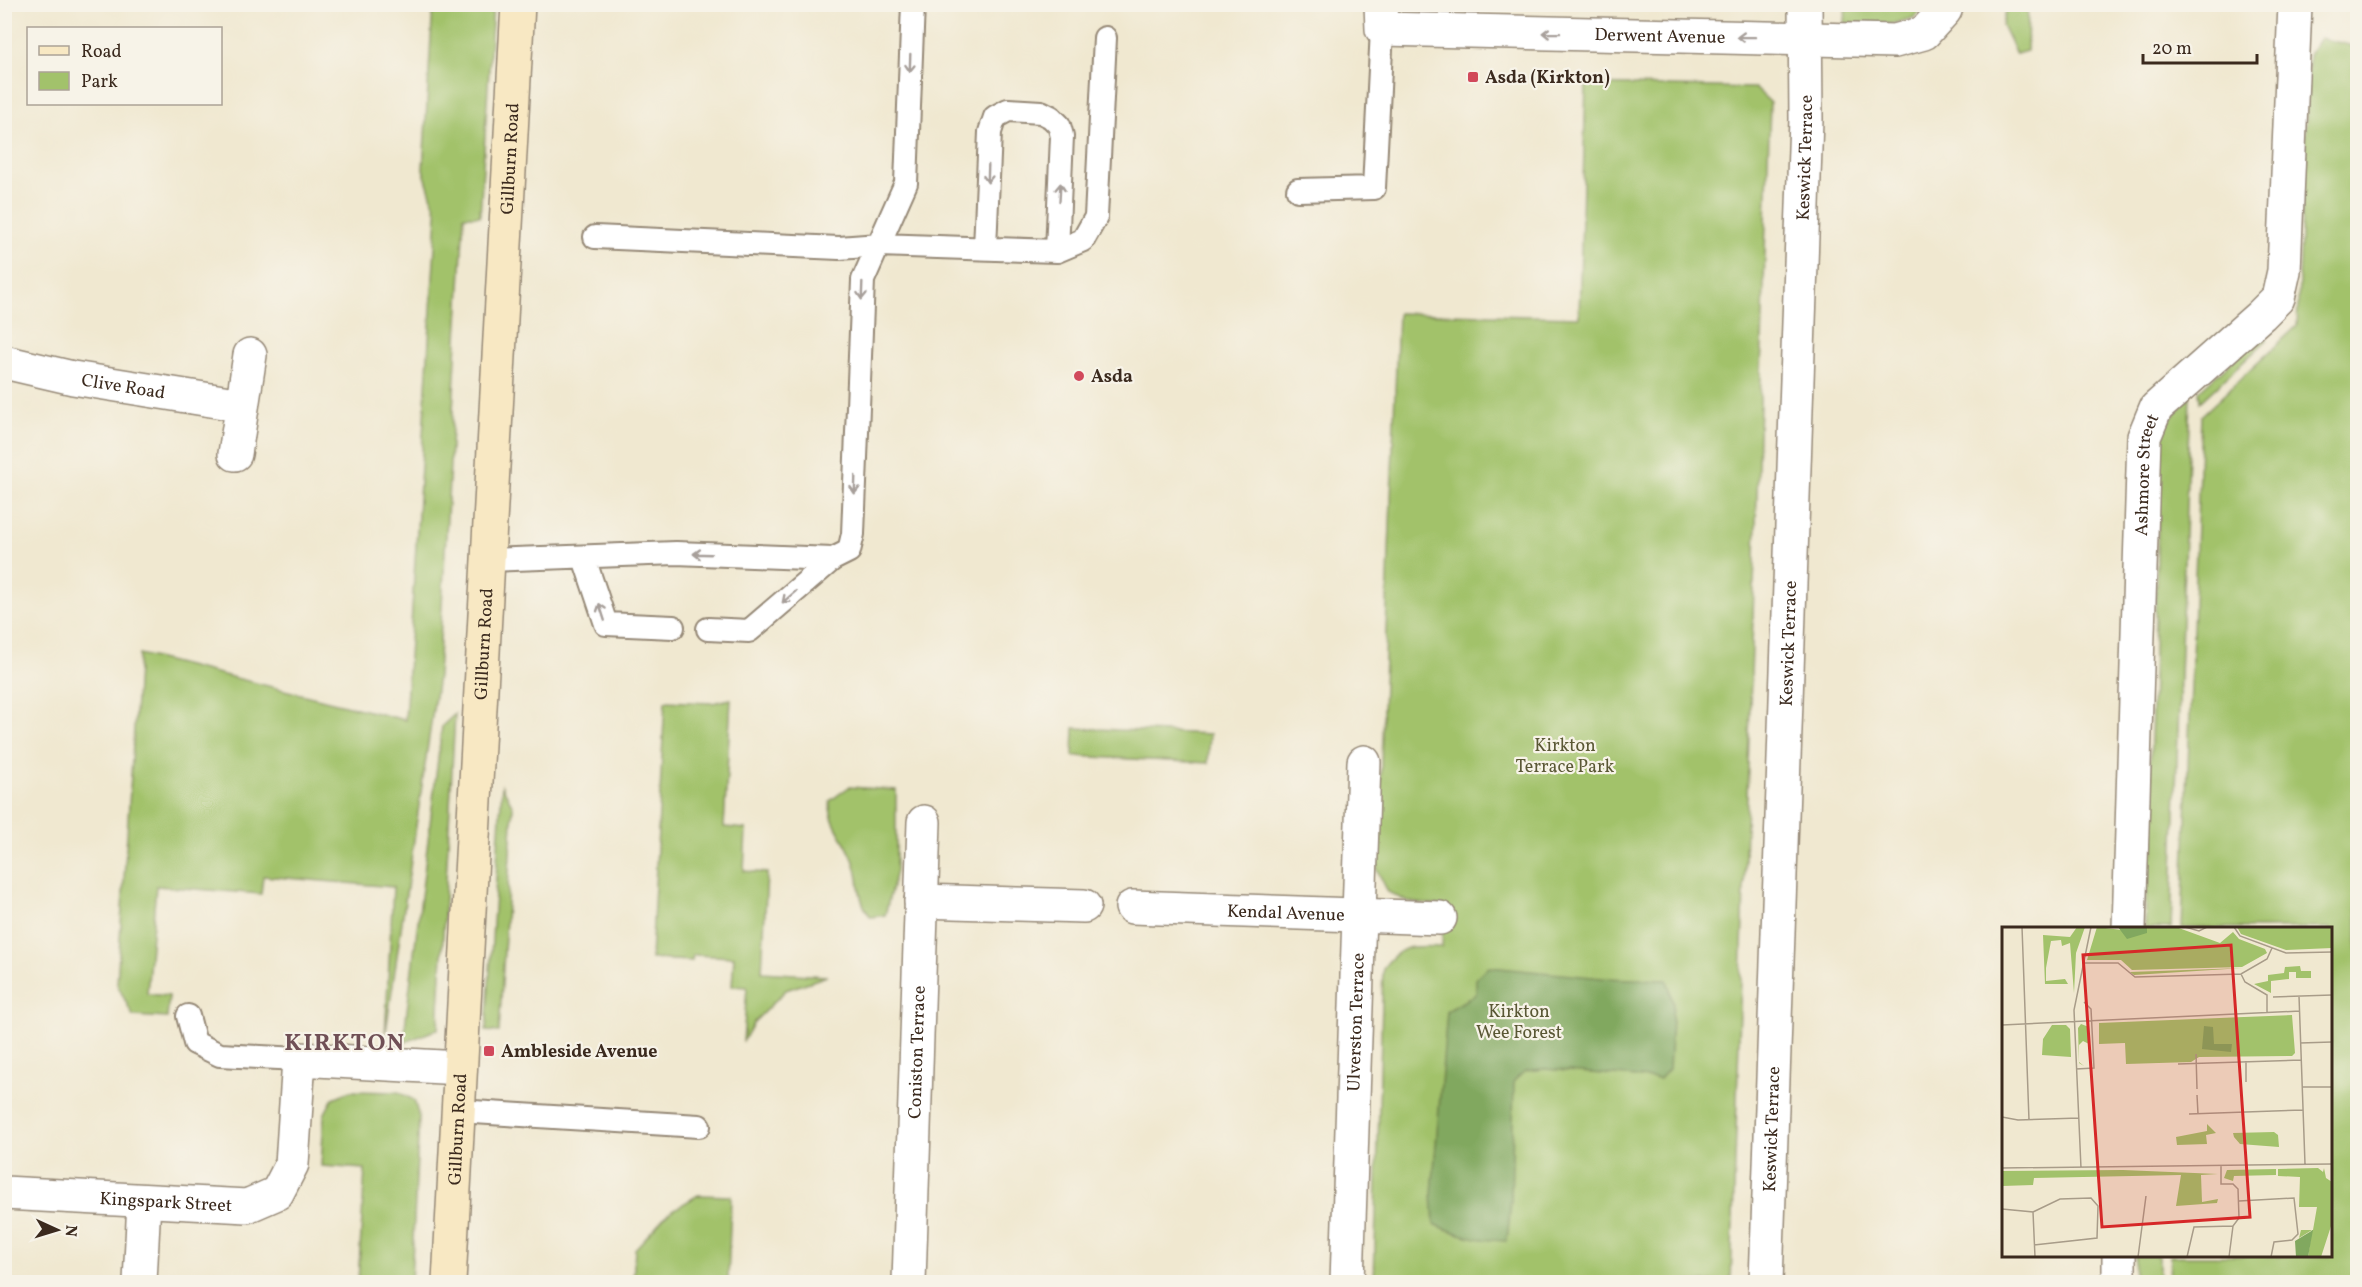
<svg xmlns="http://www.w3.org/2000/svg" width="2362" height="1287" viewBox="0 0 2362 1287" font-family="Vollkorn,serif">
<rect width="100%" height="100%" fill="#f7f3e8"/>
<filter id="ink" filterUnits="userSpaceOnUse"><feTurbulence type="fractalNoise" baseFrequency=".0167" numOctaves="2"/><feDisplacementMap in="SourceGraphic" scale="12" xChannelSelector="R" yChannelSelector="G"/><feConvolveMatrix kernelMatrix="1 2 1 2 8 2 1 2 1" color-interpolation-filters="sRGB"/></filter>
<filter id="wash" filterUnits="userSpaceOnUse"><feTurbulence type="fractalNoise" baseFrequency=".008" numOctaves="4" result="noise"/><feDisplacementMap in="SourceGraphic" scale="24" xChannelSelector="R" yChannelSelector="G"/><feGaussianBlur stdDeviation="1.35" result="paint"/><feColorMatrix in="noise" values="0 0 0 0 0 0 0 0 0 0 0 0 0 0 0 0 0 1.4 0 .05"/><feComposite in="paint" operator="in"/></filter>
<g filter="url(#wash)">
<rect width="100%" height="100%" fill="#f0e8d0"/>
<!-- green -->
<path fill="#a2c26b" stroke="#6e7644" stroke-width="1.5" d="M433,5H493L480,216H464L438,676L385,1038L393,887L263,876L261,894L156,886L147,994L169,996L167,1018L133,1016L117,984L139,654L405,720L437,214L423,169Z
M1846,5V4L1927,5L1913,18L1891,24L1845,23Z
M2008,5H2028L2027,51L2016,54L2002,25Z
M2320,38L2358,47L2357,1282H2169L2170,1256H2330V928H2182L2201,416L2297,326L2309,54Z
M1586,84L1755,88L1770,102L1731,1282H1374L1383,968C1402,943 1413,946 1442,947L1444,906L1408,902L1388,892L1377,870L1398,313L1579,317Z
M2262,334L2267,340L2200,402L2199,391Z
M2190,396L2171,928H2145L2161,430Z
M731,699L724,827L746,829L744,871L767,873L762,972L827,976L786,990L754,1022L743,1042L747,987L732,986L734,957L693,955L692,961L651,959L665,701L712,703Z
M455,714L438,1029L403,1043L442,726Z
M1074,728L1210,734L1208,763L1073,756Z
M502,786L513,807L499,1032L486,1031Z
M849,787L896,790V871L885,915L871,917C857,901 861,884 855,865C849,842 828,825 830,801Z
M350,1091L398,1092L414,1100L419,1117L411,1282H358L365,1169L321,1166L324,1115L333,1098Z
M698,1195L731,1196L728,1282H633L635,1249L668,1213Z
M2135,1256H2159V1282H2134Z"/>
<!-- forest -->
<path fill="#81a85f" stroke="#5e693e" stroke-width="1.5" d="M1489,967L1602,978L1667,980L1673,1002L1669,1069L1660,1079L1545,1069L1525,1071L1514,1081L1511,1201L1507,1241C1478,1240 1461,1236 1434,1224L1432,1194L1447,1011L1476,994V977Z"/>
</g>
<g filter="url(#ink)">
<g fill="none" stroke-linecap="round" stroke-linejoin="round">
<defs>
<path id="lane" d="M1298,190L1374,188L1382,29
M595,237L839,248L879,245L1057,251L1083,240L1096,217L1105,38
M985,248L990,132L995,117L1008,110L1041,112L1051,117L1059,125L1062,136L1057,251
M584,558L606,624L673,627
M487,560L676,553L833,559L849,551L853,534L863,280L906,183L913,4
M708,629L749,631L833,559
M188,1016L195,1043L220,1055L299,1059
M458,1111L699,1126"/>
<g id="street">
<path id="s1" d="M1381,4L1382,29L1895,41L1924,33L1945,10L1947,4"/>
<path id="s2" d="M4,362L73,378L242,405"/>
<path d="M235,454L250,355"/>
<path d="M921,901L1084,906"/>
<path id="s3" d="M1132,907L1440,918"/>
<path id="s4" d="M2129,928L2144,437L2156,408L2261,315L2278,298L2284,271L2295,4"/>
<path id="s5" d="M4,1193L247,1206L277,1193L292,1164L299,1059L460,1068"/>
<path d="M140,1282L144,1201"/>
<path id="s6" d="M909,1282L924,822"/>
<path id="s7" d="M1347,1282L1364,762"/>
<path id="s8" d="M1766,1282L1806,119L1805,4"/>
<path d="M2119,1282V1256"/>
</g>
<g id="secondary">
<path id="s9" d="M449,1282L518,4"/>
</g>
</defs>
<!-- lane casing -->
<use href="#lane" stroke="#968977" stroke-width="26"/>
<!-- street casing -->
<use href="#street" stroke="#968977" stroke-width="36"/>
<!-- secondary casing -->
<use href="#secondary" stroke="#968977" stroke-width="36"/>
<!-- lane -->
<use href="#lane" stroke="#fff" stroke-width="22"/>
<!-- street -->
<use href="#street" stroke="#fff" stroke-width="33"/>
<!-- secondary -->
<use href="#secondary" stroke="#f8e8c3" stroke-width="33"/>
</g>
<!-- one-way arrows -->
<defs><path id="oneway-shaft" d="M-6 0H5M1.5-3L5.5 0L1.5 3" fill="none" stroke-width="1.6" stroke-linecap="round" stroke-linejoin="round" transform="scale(1.5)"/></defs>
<g stroke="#a79f9a">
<use href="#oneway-shaft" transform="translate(1551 33) rotate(-179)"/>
<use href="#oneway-shaft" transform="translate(1746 37) rotate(-179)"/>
<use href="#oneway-shaft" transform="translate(910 63) rotate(92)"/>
<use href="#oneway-shaft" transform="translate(988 174) rotate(92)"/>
<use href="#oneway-shaft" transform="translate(1060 192) rotate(-87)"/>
<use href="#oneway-shaft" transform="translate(862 291) rotate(92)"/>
<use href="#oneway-shaft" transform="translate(855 485) rotate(92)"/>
<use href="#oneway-shaft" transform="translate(702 554) rotate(-178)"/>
<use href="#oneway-shaft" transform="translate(789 597) rotate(139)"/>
<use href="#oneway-shaft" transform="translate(602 612) rotate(-108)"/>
</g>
</g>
<!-- markers -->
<g fill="#d1495b" stroke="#f7f3e8" stroke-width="2">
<rect x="1467" y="71" width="12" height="12" rx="3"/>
<circle cx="1079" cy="376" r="6"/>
<rect x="483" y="1045" width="12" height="12" rx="3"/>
</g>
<g text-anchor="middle" stroke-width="4.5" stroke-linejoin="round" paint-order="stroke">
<!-- street labels -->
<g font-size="18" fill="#3b2a1e" stroke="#f7f3e8">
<text dy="6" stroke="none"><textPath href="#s1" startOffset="303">Derwent Avenue</textPath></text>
<text dy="6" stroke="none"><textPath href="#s9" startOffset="1125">Gillburn Road</textPath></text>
<text dy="6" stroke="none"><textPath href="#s8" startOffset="1125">Keswick Terrace</textPath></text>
<text dy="6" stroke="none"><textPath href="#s2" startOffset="122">Clive Road</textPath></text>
<text dy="6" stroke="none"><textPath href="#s4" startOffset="454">Ashmore Street</textPath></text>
<text dy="6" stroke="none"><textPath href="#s9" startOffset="639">Gillburn Road</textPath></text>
<text dy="6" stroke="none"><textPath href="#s8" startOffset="639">Keswick Terrace</textPath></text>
<text dy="6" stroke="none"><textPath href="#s3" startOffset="154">Kendal Avenue</textPath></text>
<text dy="6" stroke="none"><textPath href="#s7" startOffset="260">Ulverston Terrace</textPath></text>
<text dy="6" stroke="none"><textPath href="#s6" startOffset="230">Coniston Terrace</textPath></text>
<text dy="6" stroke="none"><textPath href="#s9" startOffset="153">Gillburn Road</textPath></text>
<text dy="6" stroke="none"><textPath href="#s8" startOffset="153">Keswick Terrace</textPath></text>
<text dy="6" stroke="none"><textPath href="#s5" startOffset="162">Kingspark Street</textPath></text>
</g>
<!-- poi labels -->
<g font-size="18" font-weight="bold" fill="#3b2a1e" stroke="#f7f3e8" text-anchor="start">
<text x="1485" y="83">Asda (Kirkton)</text>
<text x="1091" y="382">Asda</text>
<text x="501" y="1057">Ambleside Avenue</text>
</g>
<!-- park labels -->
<g font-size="18" fill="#5a5835" stroke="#f7f3e8">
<text x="1565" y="751">Kirkton<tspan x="1565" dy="21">Terrace Park</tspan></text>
<text x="1519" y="1017">Kirkton<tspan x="1519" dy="21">Wee Forest</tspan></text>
</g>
<!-- district labels -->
<g font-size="24" font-weight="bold" letter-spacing="1.5" fill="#705056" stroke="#f7f3e8">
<text x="345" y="1050">KIRKTON</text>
</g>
</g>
<!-- overview -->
<g transform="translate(2002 927)">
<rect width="330" height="330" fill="#f0e8d0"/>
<path d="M75,0H83L74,26L72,66L68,16L60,19L59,13L49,14L44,41V54L63,52L66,57H43L41,8L68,10ZM95,0L145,6V0H174L218,16L231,5L237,12L263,22L265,26L240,40L130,43L119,33H85ZM235,0H330V21L284,23L239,7ZM298,39L299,44H309V51H294V45H287V52L269,54V66L252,57L266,54V48L282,46L283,40ZM241,41L132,48L128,45ZM290,88L293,126L290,129L197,130L189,135L124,137L123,116L97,117V96ZM79,97L87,100V117L81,114L77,118V135L82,139L77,136L76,101ZM50,98H64L68,102L69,130L40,128L41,112ZM205,197L214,206L204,208L205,217L175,218L174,210L205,204ZM272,205L276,208L277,220L238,217L232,210L231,206ZM316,241L321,245L322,241L324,251L330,255V296L319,330H306L310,303L297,311L299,303H311L315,280H297L298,250L276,249V242ZM274,242V248L232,249L231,254L222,251L225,243ZM121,243L216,247L199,248L200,275L216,272L215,276L174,279L179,248L32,251L31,258L0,259V244Z" fill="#a2c26b"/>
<path d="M116,0H145V6L125,12ZM202,99L211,100L212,117H230L229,125L200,122ZM311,303L306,330H294L293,314Z" fill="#81a85f"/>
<path fill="none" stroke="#a89c89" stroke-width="1.5" d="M20,0L27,193M183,0L197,4L205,0M232,0L238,9L284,26L330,25M80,36H116L133,50L239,47L265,32L270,21M239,47L243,55L265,68V85M297,69L303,237M271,70L330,68M0,98L298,84M298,116L330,115M194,127L195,162M244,134V155M176,137L299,133M74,142L92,141L89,82L82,75M300,160H330M195,168L196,187M187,187L301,183M0,190L16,193L77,191M219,238V257H231L236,262L237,291L231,299M0,241L330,237M79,241L72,83L89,0M237,274L292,271L296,307L290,313L272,315L269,330M0,282L31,285L33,330M31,285L58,272L89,271L96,279L95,311L32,318M136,330L144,269M185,330L192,300L231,299M227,330L231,299"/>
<path fill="#d62828" fill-opacity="0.15" stroke="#d62828" stroke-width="3" d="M229,18L248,290L100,300L81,28Z"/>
<rect width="330" height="330" fill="none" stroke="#3b2a1e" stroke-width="3"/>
</g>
<!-- margin -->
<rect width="2362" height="1287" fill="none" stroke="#f7f3e8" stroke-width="24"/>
<!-- legend -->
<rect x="27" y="27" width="195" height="78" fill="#f7f3e8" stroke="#aca397" stroke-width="1.5"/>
<rect x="39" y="46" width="30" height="9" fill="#f8e8c3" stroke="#aca397" stroke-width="1.5"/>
<text x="81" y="57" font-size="18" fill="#3b2a1e">Road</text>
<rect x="39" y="72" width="30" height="18" fill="#a2c26b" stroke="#aca397" stroke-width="1.5"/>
<text x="81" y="87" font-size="18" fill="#3b2a1e">Park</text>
<!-- north arrow -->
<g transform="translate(57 1230) rotate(94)" stroke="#f7f3e8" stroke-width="4.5" paint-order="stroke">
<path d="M0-4.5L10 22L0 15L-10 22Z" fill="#3b2a1e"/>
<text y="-9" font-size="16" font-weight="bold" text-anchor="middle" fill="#3b2a1e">N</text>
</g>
<!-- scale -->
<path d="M2143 54v9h114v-9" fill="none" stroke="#3b2a1e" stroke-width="3"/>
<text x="2152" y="54" font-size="18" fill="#3b2a1e" stroke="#f7f3e8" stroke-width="4.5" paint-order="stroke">20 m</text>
</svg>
